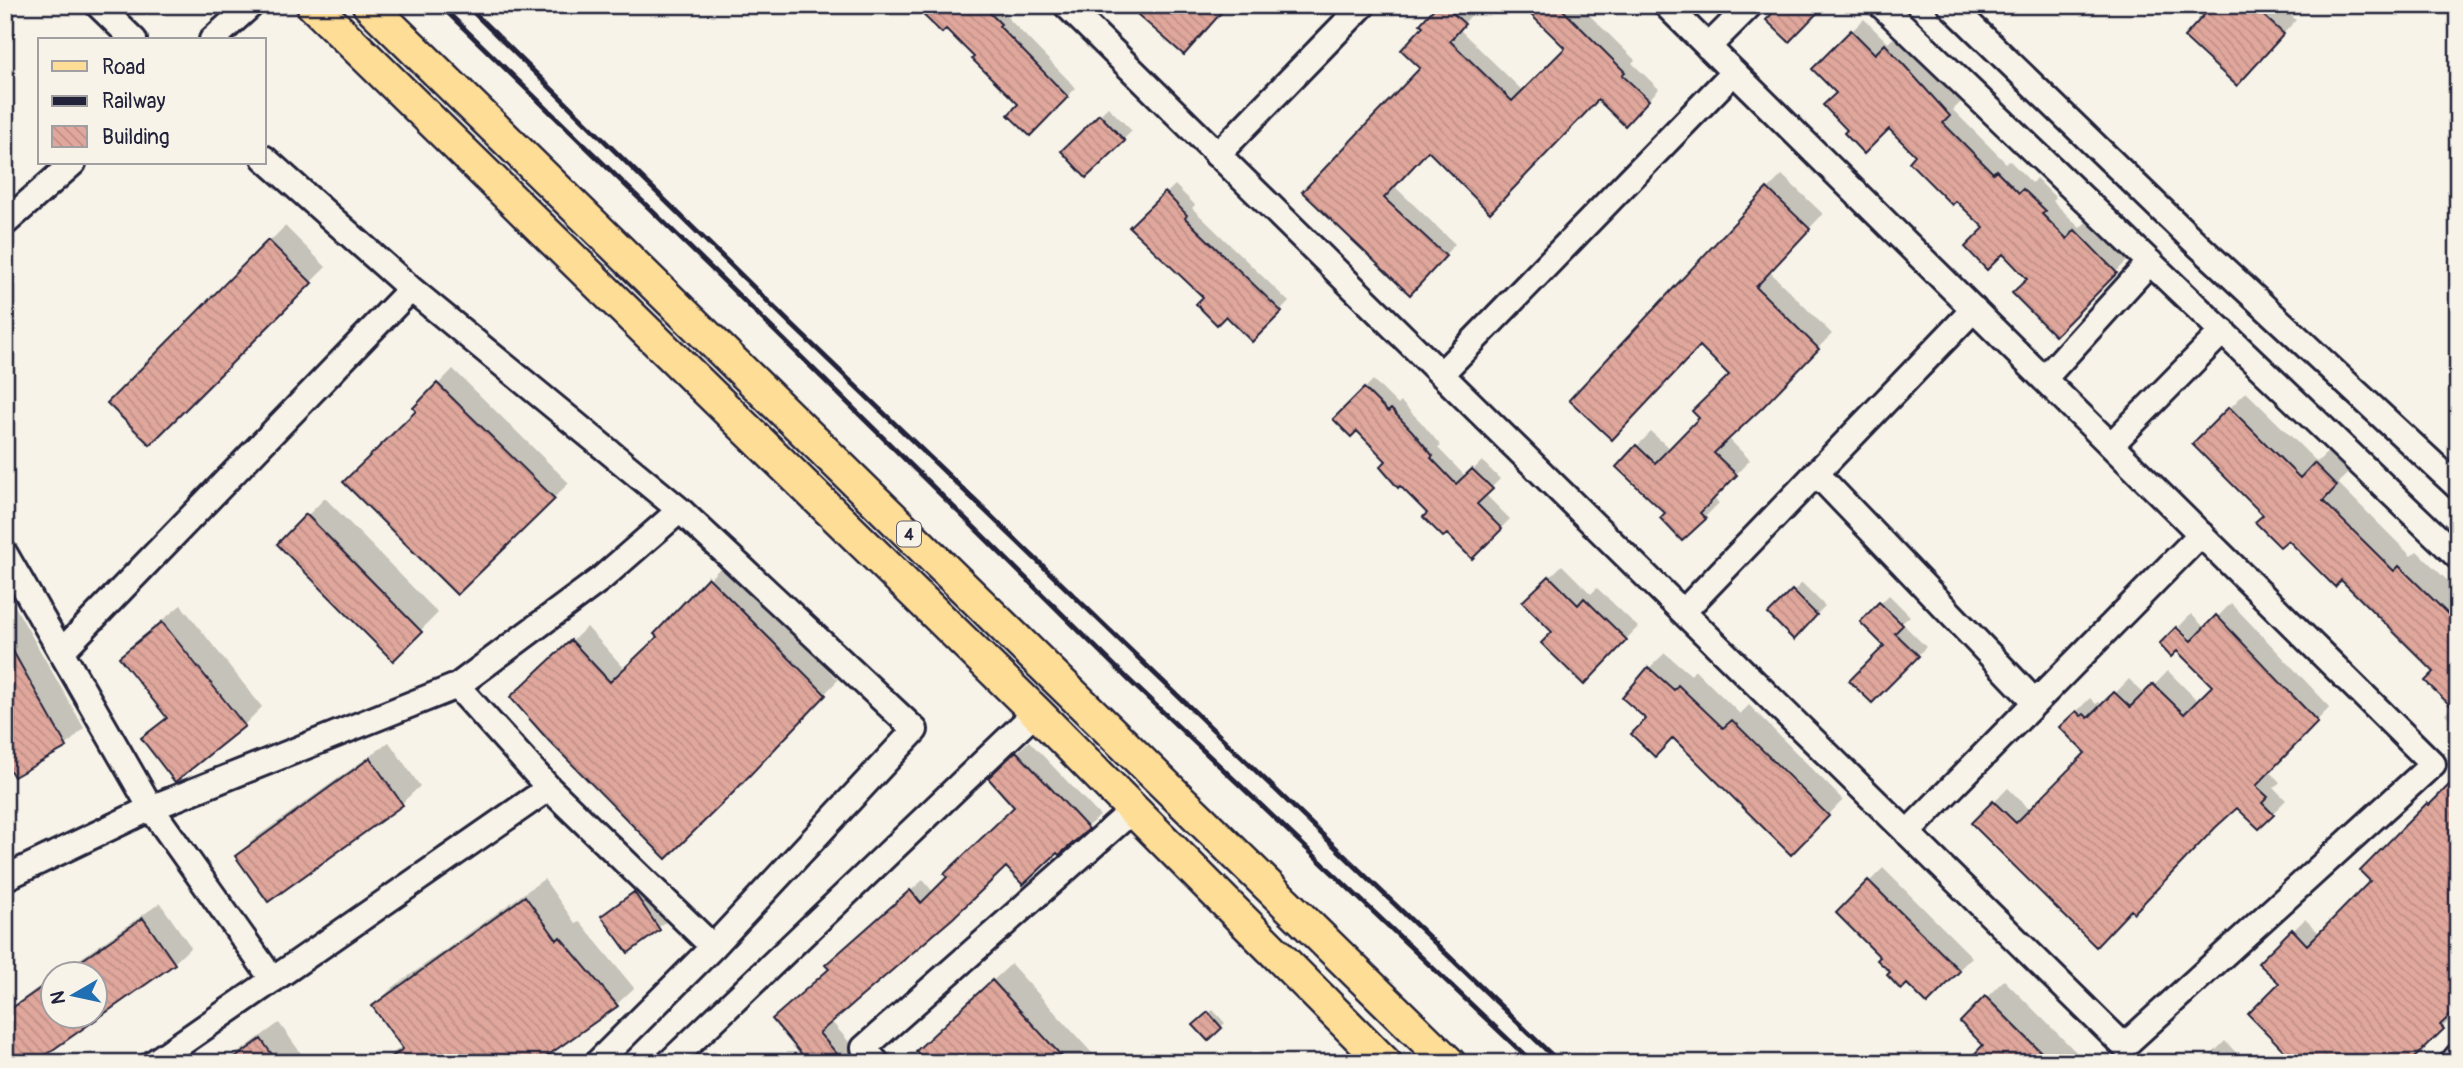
<svg xmlns="http://www.w3.org/2000/svg" width="2463" height="1068" viewBox="0 0 2463 1068" font-family="Pangolin,sans-serif">
<defs>
<pattern id="building-back-hatch" width="6" height="6" patternUnits="userSpaceOnUse" patternTransform="scale(1.75)"><rect width="6" height="6" fill="#e0a79c"/><path d="M-1 5l2 2M0 0l6 6M5-1l2 2" fill="none" stroke="#c08f87"/></pattern>
</defs>
<rect width="100%" height="100%" fill="#f7f3e8"/>
<filter id="ink" filterUnits="userSpaceOnUse"><feTurbulence type="fractalNoise" baseFrequency=".0143" numOctaves="2"/><feDisplacementMap in="SourceGraphic" scale="14" xChannelSelector="R" yChannelSelector="G"/><feConvolveMatrix kernelMatrix="1 2 1 2 8 2 1 2 1" color-interpolation-filters="sRGB"/></filter>
<g filter="url(#ink)">
<!-- shadow -->
<path fill="#0003" d="M899,5H1000L1008,14L1006,16L1076,88L1030,134L1021,104L977,57L946,27L917,6L909,15Z
M1439,5H1466L1474,12L1459,29L1524,92L1568,48L1524,5H1579L1635,60L1632,63L1659,89L1636,113L1598,98L1428,149L1394,186L1455,244L1420,281L1305,192L1422,68L1425,26Z
M2215,5H2280L2296,20L2250,70Z
M1864,19L1888,43L1898,34L1961,102L1953,110L2006,163L2009,160L2032,183L2036,178L2056,198L2053,201L2080,228L2088,220L2128,260L2055,333L2029,279L2003,252L1986,228L1889,126L1849,130L1838,93L1814,69Z
M1108,107L1132,131L1086,175L1063,151Z
M1782,175L1823,214L1769,271L1832,334L1728,438L1750,460L1713,498L1719,503L1704,518L1668,513L1637,446L1651,432L1670,449L1701,418L1731,375L1768,189Z
M1175,185L1195,205L1192,208L1289,302L1252,340L1131,227Z
M285,226L326,267L150,443L110,403Z
M453,369L569,483L457,593L418,411L415,408Z
M1373,380L1398,405L1401,402L1421,422L1441,446L1438,448L1466,477L1482,461L1500,479L1485,494L1510,519L1472,557L1429,513L1388,461L1357,428L1335,419Z
M2246,392L2317,462L2332,448L2352,469L2338,483L2411,556L2417,551L2458,591V726L2445,714L2453,706L2436,672L2341,578L2265,515L2194,444Z
M325,498L438,613L393,658L279,544Z
M724,564L838,680L666,856L526,683L587,627L625,669L659,637L656,634Z
M1562,565L1591,594L1597,588L1638,627L1584,682L1555,632L1525,602Z
M1802,583L1825,606L1794,637L1771,614Z
M5,589L84,728L66,746L5,758Z
M1889,595L1910,616L1902,623L1926,647L1872,701L1886,646L1862,622Z
M2231,603L2330,707L2269,771L2280,782L2274,788L2286,800L2259,827L2237,805L2148,897L1974,823L2008,788L2031,811L2088,753L2061,727L2090,698L2096,704L2099,702L2103,706L2129,679L2145,695L2168,671L2199,702L2214,686L2189,642L2191,639L2179,627L2191,614L2206,629Z
M181,605L262,707L244,725L176,779L143,738L168,715L121,657L139,639Z
M1665,653L1691,675L1695,670L1740,714L1749,705L1843,800L1791,853L1674,736L1648,719L1649,668Z
M1029,741L1100,816L1057,851L1006,864L831,1021L867,1063H807L830,968L840,953L923,880L934,893L1016,806L991,778Z
M389,742L420,786L402,803L268,900L237,856L255,838Z
M2440,793L2451,1012L2454,1016L2406,1063L2281,983L2261,963L2305,919L2320,934L2372,881L2362,871Z
M1883,868L1972,957L1927,1001L1907,981L1892,972L1883,957L1838,913Z
M544,879L575,923L579,921L634,988L616,1005L534,1063H378L403,1046L374,1006L392,988Z
M643,885L668,920L628,951L603,916Z
M160,903L191,947L174,963L31,1063H5V1012L52,977V1016H94V974H58Z
M1011,964L1101,1063H929L936,1033Z
M2004,980L2087,1063H1982L1985,1045L1962,1022Z
M1213,1010L1225,1023L1208,1039L1196,1025Z
M279,1023L308,1063H224Z
M2225,1041L2246,1063H2203Z"/>
<!-- building -->
<path fill="url(#building-back-hatch)" stroke="#22223b" stroke-width="2" d="M913,5H982L1001,24L999,26L1068,97L1030,136L1008,115L1018,104L972,59L974,57L946,29L942,33Z
M1146,5H1228L1184,55L1138,15Z
M1437,5H1444L1465,24L1450,41L1512,101L1565,48L1521,5H1558L1625,72L1622,75L1649,100L1625,126L1598,100L1490,213L1428,151L1384,198L1446,256L1410,295L1302,192L1420,68L1401,50L1423,26L1420,24Z
M1780,5H1825L1789,42L1766,20Z
M2213,5H2252L2284,34L2237,86L2184,37Z
M1851,30L1875,54L1885,44L1950,116L1943,123L1993,173L1996,170L2019,193L2023,189L2046,211L2042,214L2067,239L2075,230L2117,273L2055,336L2012,293L2027,279L2003,254L1987,270L1965,247L1984,228L1956,201L1952,205L1909,162L1915,155L1889,129L1864,154L1844,133L1847,130L1823,105L1836,93L1812,69Z
M1099,114L1125,141L1086,178L1061,151Z
M1767,188L1810,229L1756,287L1819,349L1762,408L1714,453L1737,475L1700,513L1706,519L1682,541L1660,518L1665,513L1616,467L1636,445L1655,463L1699,418L1692,411L1729,375L1700,346L1612,440L1569,400Z
M1165,192L1187,215L1185,218L1282,312L1252,342L1226,316L1217,325L1196,304L1203,297L1129,227Z
M268,240L312,283L150,445L107,403Z
M437,383L555,499L457,595L343,482L416,411L413,408Z
M1364,388L1388,412L1391,409L1412,431L1433,456L1431,458L1456,484L1472,469L1493,489L1477,504L1502,529L1472,559L1447,534L1443,537L1423,517L1427,513L1400,486L1398,488L1380,467L1386,461L1357,431L1351,437L1333,419Z
M2229,407L2300,478L2314,463L2337,486L2323,501L2394,571L2399,566L2458,624V713L2425,681L2434,672L2341,580L2335,587L2288,540L2280,547L2255,522L2263,515L2192,444Z
M306,514L422,632L393,661L277,544Z
M1549,576L1578,605L1584,598L1627,640L1584,685L1541,643L1552,632L1522,602Z
M708,577L826,695L731,795L666,859L549,741L510,697L571,640L610,682L657,637L654,634Z
M1792,590L1817,615L1794,640L1768,614Z
M1879,602L1903,625L1895,633L1919,656L1872,703L1849,681L1884,646L1860,622Z
M2216,615L2318,722L2256,786L2268,797L2262,803L2274,815L2259,829L2237,808L2216,827L2134,913L2131,910L2096,947L1971,823L1993,801L2016,823L2085,753L2059,727L2076,711L2081,716L2084,714L2088,718L2114,692L2130,707L2153,684L2184,714L2212,686L2177,651L2171,657L2159,644L2176,627L2191,641Z
M162,622L245,726L175,782L141,738L167,718L119,657Z
M5,637L67,747L14,777L5,762Z
M1648,667L1674,690L1678,685L1723,728L1732,720L1829,816L1791,855L1673,738L1655,757L1631,734L1646,719L1622,698Z
M1016,751L1089,829L1059,855L1057,853L1023,885L1006,867L953,918L819,1033L845,1063H809L772,1019L829,969L825,965L910,890L921,903L947,877L944,874L1014,807L988,778Z
M370,758L403,805L268,902L235,856Z
M2458,776V1008L2440,1025L2444,1029L2409,1063H2296L2248,1014L2279,983L2258,963L2292,929L2307,945L2370,881L2360,871L2427,803L2429,805Z
M1868,880L1960,971L1927,1004L1907,984L1901,990L1887,975L1890,972L1877,960L1880,957L1836,913Z
M634,892L660,930L628,953L601,916Z
M525,896L557,940L560,937L618,1006L537,1063H383L403,1049L372,1006Z
M143,918L175,964L34,1063H5V1013L52,980V1016H94V974H62Z
M992,980L1068,1063H927L916,1051Z
M1985,996L2052,1063H1966L1983,1045L1960,1022Z
M1208,1012L1222,1028L1208,1041L1193,1025Z
M261,1039L278,1063H228Z"/>
<g fill="none" stroke-linecap="round" stroke-linejoin="round">
<defs>
<path id="minor" d="M98,5L134,40
M1066,5L2124,1046L2433,764L1666,5
M1881,5L2458,557
M1950,5L2198,245L2458,487
M212,40L251,5
M1708,47L1750,5
M1217,155L1363,5
M264,158L411,289L680,510L915,730L713,947L597,1063
M5,223L73,163
M1441,374L1734,72
M2044,379L2150,262
M2111,445L2223,331
M1816,473L2035,702
M5,554L151,808L273,980
M1683,612L1974,309
M61,652L411,289
M457,686L549,788L713,947
M1907,833L2201,534
M5,878L151,808L457,686L602,578L680,510
M153,1063L549,788
M669,1063L1036,712
M877,1063L864,1048L1133,810
M2452,1063L2458,1056"/>
<path id="major" d="M313,5L1036,712L1385,1063
M369,5L1449,1063"/>
</defs>
<!-- minor casing -->
<use href="#minor" stroke="#22223b" stroke-width="30"/>
<!-- major casing -->
<use href="#major" stroke="#22223b" stroke-width="37"/>
<!-- minor -->
<use href="#minor" stroke="#f7f3e8" stroke-width="24"/>
<!-- major -->
<use href="#major" stroke="#fedd96" stroke-width="32"/>
<!-- rail -->
<path stroke="#22223b" stroke-width="5" d="M440,5L713,270L1129,680L1533,1063
M466,5L790,323L1560,1063"/>
</g>
</g>
<g text-anchor="middle" stroke-width="5" stroke-linejoin="round" paint-order="stroke">
<!-- shield labels -->
<rect fill="#f7f3e8" stroke="#62616f" stroke-width="2" x="897" y="521.5" width="24" height="25" rx="5"/>
<g font-size="16" font-weight="bold" fill="#22223b">
<text x="909" y="540">4</text>
</g>
</g>
<!-- margin -->
<rect width="2463" height="1068" fill="none" stroke="#f7f3e8" stroke-width="28"/>
<rect x="14" y="14" width="2435" height="1040" fill="none" stroke="#22223b" stroke-width="2.5" filter="url(#ink)"/>
<!-- legend -->
<rect x="38" y="38" width="228" height="126" fill="#f7f3e8" stroke="#a29fa3" stroke-width="2"/>
<rect x="52" y="61" width="35" height="10" fill="#fedd96" stroke="#a29fa3" stroke-width="2"/>
<text x="102" y="74" font-size="21" fill="#22223b">Road</text>
<rect x="52" y="96" width="35" height="10" fill="#22223b" stroke="#a29fa3" stroke-width="2"/>
<text x="102" y="108" font-size="21" fill="#22223b">Railway</text>
<rect x="52" y="126" width="35" height="21" fill="url(#building-back-hatch)" stroke="#a29fa3" stroke-width="2"/>
<text x="102" y="144" font-size="21" fill="#22223b">Building</text>
<!-- north arrow -->
<g transform="translate(74 995) rotate(261)"><circle r="33" fill="#f7f3e8" stroke="#a29fa3" stroke-width="2"/>
<path d="M0-5L12 26L0 18L-12 26Z" fill="#1f6fb2"/>
<text y="-10" font-size="19" font-weight="bold" text-anchor="middle" fill="#22223b">N</text>
</g>
</svg>
